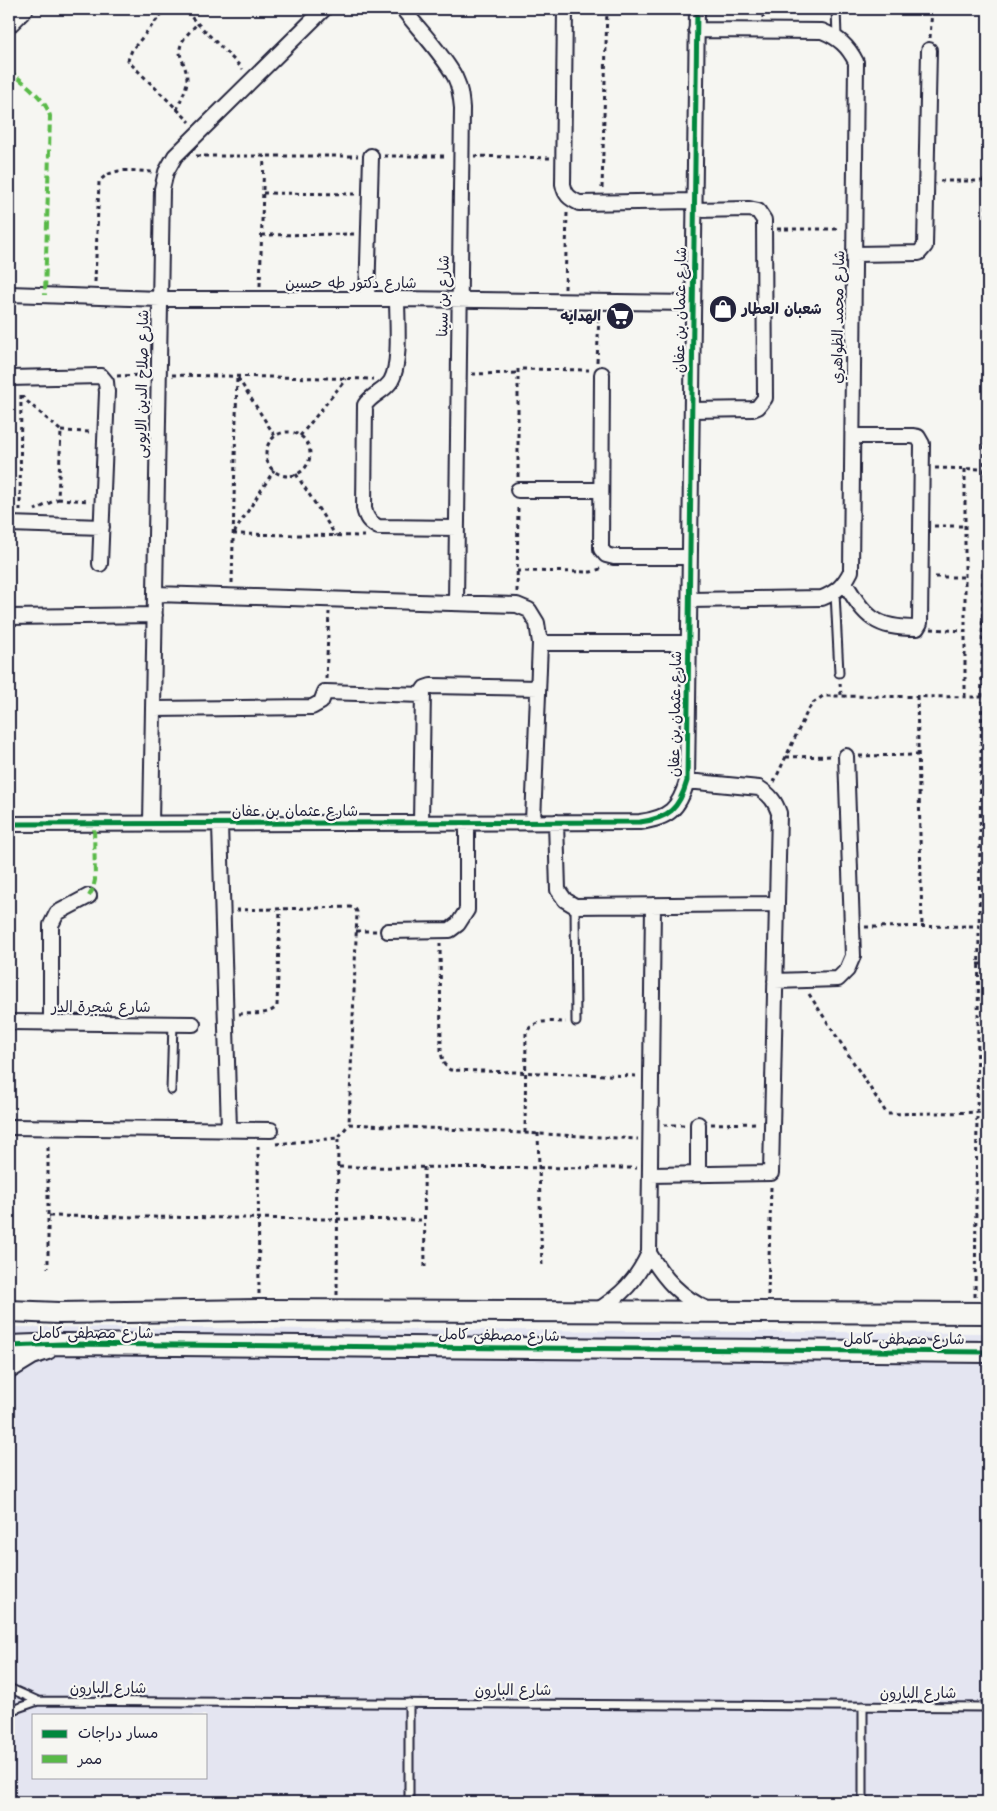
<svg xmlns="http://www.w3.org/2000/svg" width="997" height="1811" viewBox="0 0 997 1811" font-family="'Shantell Sans','Playpen Sans Arabic',sans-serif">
<rect width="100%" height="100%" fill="#f6f6f2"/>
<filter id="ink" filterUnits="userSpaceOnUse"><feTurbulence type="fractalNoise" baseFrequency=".02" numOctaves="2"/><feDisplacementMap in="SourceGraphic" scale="10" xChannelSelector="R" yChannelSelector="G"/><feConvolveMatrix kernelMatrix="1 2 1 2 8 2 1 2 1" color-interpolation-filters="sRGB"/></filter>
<g filter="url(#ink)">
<!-- built -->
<path fill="#e4e5f1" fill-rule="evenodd" d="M9,1327L988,1333V1802H9ZM34,1715H206V1777H34Z"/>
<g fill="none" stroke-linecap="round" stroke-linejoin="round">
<defs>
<path id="lane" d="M836,9L837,37
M835,593L839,673
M575,906L576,1022
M171,1090L173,1023
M9,1688L38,1701
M9,1711L38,1701L988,1707
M409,1802V1703
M863,1802V1706"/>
<path id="street" d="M403,9C420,31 442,53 455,77C460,87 461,97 462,108L456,603
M565,9L563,184C565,195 569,198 579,203L694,201
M9,26L26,9
M854,254L919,253L925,246L929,50
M9,294L160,299H397L693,303
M367,299L371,156
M397,299C397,320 401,364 391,381C384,392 372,394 365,405L364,508C366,518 369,522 378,527L457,528
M602,374L601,549L606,555L614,557H690
M9,378L101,376L106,382L107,392L100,564
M692,410L753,409L758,407L765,398L764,220L758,211L749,209L694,210
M518,490H601
M9,524L102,527
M845,583C866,618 875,628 917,628L920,623L922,444L918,437L912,436H853
M155,594L517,605L529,610L537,623L540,643L533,822
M689,600L822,598C837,592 844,585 851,571L856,62C848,46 839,38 822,31L696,30
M9,617L155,615
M540,643H689
M153,709L312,707L321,702L325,692L423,695
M556,822L558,890L565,900L575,906L777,904
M421,823L423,691L425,688L431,686L538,688
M9,824L640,822C669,818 679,809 687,781L697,9
M151,824L162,189L166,172L175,156L324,9
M220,824L229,1129
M388,931L450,930L458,924L467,910V823
M775,981L838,979L847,970L853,956L846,756
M9,1022L193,1024
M51,1023V925L57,913L89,896
M698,1124V1174
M9,1127L271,1130
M650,1175L771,1173L779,813C775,801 770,795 759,788L687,781
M649,1253C664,1279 681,1298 709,1310
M595,1312C622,1295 636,1281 649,1253L653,905"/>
<path id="secondary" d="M9,1311L59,1313L259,1310L988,1313
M9,1346L62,1344L988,1352
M9,1368L32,1354L47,1349"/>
</defs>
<!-- lane casing -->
<use href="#lane" stroke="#22223b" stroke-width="11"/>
<!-- street casing -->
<use href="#street" stroke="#22223b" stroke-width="18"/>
<!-- secondary casing -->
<use href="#secondary" stroke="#22223b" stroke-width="24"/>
<!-- path -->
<path stroke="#22223b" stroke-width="3" stroke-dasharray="4 4" stroke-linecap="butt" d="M169,9L164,11L132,50L128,60L132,65L190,122
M179,9H183L243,69
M763,18V9
M930,38L932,9
M177,110C180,100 187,89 187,80C187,71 184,65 181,57C176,43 189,33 197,24
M196,156H358
M384,156H448
M474,156L550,158
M940,181H987
M602,188L607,9
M263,193L357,194
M777,229H841
M262,235L356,234
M95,282L99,182C111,166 134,171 153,172
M260,286L264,156
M565,289L567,213
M597,362L599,315
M472,374L518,373
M172,375L373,379
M117,376L146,375
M238,378L275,436
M21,396L61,431L58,499L35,510
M61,431L92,432
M266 454a22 22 0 1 1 44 0a22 22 0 1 1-44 0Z
M300,436L346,379
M935,468L984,469
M296,474L336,536
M518,477V369L589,370
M58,499L90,501
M20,511L21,395
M934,526H965
M234,533L274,470
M233,534L365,536
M517,571L591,572L603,568
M935,577H965
M232,583L237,376
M517,592L518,504
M931,629L965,631
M326,679L329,612
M840,683L841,695
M917,696L922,927
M965,697V469
M859,756L918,755
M786,757L833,756
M774,782L808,710L813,703L823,696L988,697
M236,910L350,907L355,908L357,912L349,1124
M865,927L979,926
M356,931H376
M440,943L441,1053L444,1064L450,1070L637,1076
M978,964H988
M809,994L887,1114L988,1112
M239,1014C251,1013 269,1016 277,1006L280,909
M711,1124L758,1123
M664,1125H685
M525,1133L526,1033C534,1018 551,1022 566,1022
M538,1133L542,1267
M276,1144L338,1138L349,1124L638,1139
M48,1147V1268
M339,1167L637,1168
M424,1167L425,1270
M49,1216L424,1220
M259,1294L258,1146H262
M337,1295L338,1138
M768,1295L771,1187
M975,1297L988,118"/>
<!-- lane -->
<use href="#lane" stroke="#f6f6f2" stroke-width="7"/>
<!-- street -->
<use href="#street" stroke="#f6f6f2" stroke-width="14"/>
<!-- secondary -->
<use href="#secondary" stroke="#f6f6f2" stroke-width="20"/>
<!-- quiet -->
<path stroke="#58b947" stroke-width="4" stroke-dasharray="8 4" stroke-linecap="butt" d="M9,70C23,83 45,97 50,116L45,295
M89,896L93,889L95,880L94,824"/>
<defs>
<path id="cycleway" d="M9,824L640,822C669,818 679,809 687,781L697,9
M9,1346L62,1344L988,1352"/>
</defs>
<!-- cycleway casing -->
<use href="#cycleway" stroke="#f6f6f2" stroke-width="8"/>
<!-- cycleway -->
<use href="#cycleway" stroke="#00873e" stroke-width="5"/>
</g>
</g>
<!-- icons -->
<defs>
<symbol id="shop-disc" viewBox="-11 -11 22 22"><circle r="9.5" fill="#22223b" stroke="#f6f6f2"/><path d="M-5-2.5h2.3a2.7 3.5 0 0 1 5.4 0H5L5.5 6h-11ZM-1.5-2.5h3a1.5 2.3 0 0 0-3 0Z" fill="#fff"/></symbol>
<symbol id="supermarket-disc" viewBox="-11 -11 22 22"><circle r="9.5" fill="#22223b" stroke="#f6f6f2"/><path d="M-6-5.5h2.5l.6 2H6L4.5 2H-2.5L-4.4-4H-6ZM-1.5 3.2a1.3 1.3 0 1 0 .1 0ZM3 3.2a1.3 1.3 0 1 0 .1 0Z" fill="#fff"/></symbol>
</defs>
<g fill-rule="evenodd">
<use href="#shop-disc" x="707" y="293" width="32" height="32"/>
<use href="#supermarket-disc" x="604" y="300" width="32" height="32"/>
</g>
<g text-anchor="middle" stroke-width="4.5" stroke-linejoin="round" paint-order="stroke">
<!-- street labels -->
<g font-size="15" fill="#22223b" stroke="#f6f6f2">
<text x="351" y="288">شارع دكتور طه حسين</text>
<text transform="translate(443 296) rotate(-89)" y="5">شارع بن سينا</text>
<text transform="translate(680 310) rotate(-89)" y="5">شارع عثمان بن عفان</text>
<text transform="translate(838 317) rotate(-89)" y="5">شارع محمد الظواهري</text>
<text transform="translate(142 384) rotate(-89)" y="5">شارع صلاح الدين الايوبى</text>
<text transform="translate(675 714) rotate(-89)" y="5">شارع عثمان بن عفان</text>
<text x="295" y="816">شارع عثمان بن عفان</text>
<text x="101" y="1012">شارع شجرة الدر</text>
<text x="93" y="1338">شارع مصطفى كامل</text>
<text transform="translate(499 1335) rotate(1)" y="5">شارع مصطفى كامل</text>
<text x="904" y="1344">شارع مصطفى كامل</text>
<text x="108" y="1693">شارع البارون</text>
<text x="513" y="1695">شارع البارون</text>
<text x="918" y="1698">شارع البارون</text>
</g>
<!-- poi labels -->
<g font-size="15" font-weight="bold" fill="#22223b" stroke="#f6f6f2" text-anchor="start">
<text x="742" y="314">شعبان العطار</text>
<text x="601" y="321" text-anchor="end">الهدايه</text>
</g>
</g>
<!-- margin -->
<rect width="997" height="1811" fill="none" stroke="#f6f6f2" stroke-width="30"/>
<rect x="15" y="15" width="967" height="1781" fill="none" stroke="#22223b" stroke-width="2" filter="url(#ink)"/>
<!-- legend -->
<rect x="32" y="1714" width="175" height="65" fill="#f6f6f2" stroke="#a1a1a9"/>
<rect x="42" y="1730" width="25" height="8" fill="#00873e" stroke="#a1a1a9"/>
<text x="78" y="1738" font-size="15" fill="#22223b">مسار دراجات</text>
<rect x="42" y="1755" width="25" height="8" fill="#58b947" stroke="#a1a1a9"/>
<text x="78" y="1764" font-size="15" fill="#22223b">ممر</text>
</svg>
